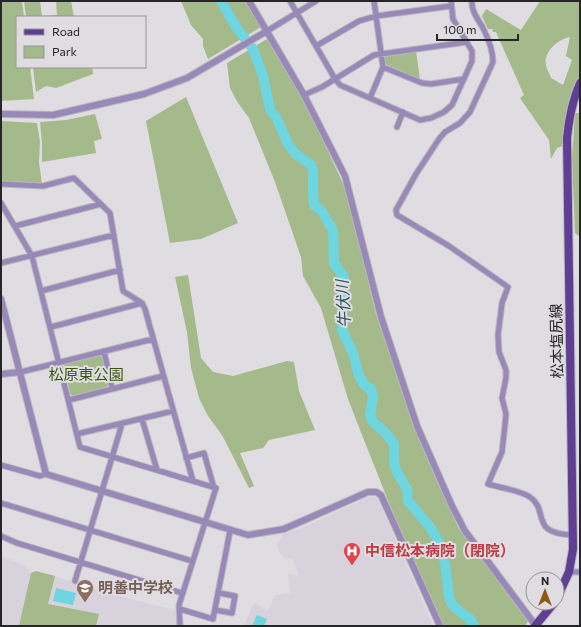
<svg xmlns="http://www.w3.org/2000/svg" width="581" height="627" viewBox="0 0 581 627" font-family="Commissioner,'Noto Sans JP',sans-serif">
<rect width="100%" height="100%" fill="#dfdde1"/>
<!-- built -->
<path fill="#d8d2dd" d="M371,496L378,499L433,626H244L254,603L268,610L275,595L290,593L288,573L299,576L293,560L284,558L278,550L277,543L283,537L282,534L304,527Z
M1,556L22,564L31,573L36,571L116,595L177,611V626H1Z"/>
<!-- green -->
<path fill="#a4ba8b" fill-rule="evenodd" d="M1,1H22L24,17H17V67H30L34,99L1,101Z
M24,1H40L42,16L57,15L56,1H71L74,17H26Z
M181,1H245L261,27L208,59L203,46V39L191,25Z
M540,1H580V77L576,85L565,145L557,148L551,159L549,140L520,98L524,95L496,32H493L492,29H488L482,16L486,9L521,30ZM570,37L566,56L572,60L563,85L551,78C550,74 547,70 546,66C543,52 558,39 570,37Z
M267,39L306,104L346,190L376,314L420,442L436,479L458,527L528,621L525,626H443L401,533L364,440L348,399L321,308L303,276L301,257L275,182L249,118L238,103L230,88L227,63Z
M416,51L420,80L385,64L384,58L386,55Z
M33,67H92L93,74L56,88L46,86L36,92Z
M186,97L238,223L201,239L170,243L146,121Z
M575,113H580V237L575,233L572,159Z
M95,114L102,139L94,141L96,153L42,162V143L40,122L66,120Z
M1,121L37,123L40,142L39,163L42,183L1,182Z
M188,275L201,358L213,372L233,376L287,361L294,362L299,391L315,430L269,440L263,448L240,453L254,486L249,488L222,435L208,416L199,398L191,368L187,332L175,277Z
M100,355L102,356L109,384L107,387L73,396L70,394L64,364Z
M36,571L55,576L48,604L99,614L96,626H19L31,573Z"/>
<!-- water -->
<path fill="#6dd6e0" d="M56,588L76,593L73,605L53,601Z
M257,615L267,619L264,626H252Z"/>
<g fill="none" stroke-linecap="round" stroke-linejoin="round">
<!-- stream -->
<path stroke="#6dd6e0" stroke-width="1.5" d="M177,626V619"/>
<!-- river -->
<path stroke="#6dd6e0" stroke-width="10" d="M221,1L236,27L253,49L263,76L270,109L277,119L288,144L296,154L311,165L313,170V194L314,205L321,210L333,230L334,263L344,277L342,330L353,353L359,376L365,386L371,389L373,397L370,415L373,422L386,433L394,444V463L397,472L407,489L408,501L430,527L440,544L445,563L449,597L453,606L471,620L474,626"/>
<defs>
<path id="minor" d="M290,1L335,79L340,85L420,120L431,118L444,112L452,105L472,61V51L453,19L451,1
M472,1C471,11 478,19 483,28C488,38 493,50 493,62L470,112L460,123L445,132L439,139L416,174L396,210L397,215L449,246L508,287L502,303L498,335L499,352L506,370V378L502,398L506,414L505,425L502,452L488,484C501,488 519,490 530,497C550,511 528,534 574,535
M267,31L316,1
M316,46L359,21L376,16L451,6
M383,67L422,83L431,84L464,79
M304,95L322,87L374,55L467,42
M370,98L383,67L374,1
M397,127L403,112
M1,184L43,186L74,178L110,213L123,291L142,303L145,309L193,481
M1,203L32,256L80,447L216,488L179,605L180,626
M15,226L101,204
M1,263L114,235
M41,291L120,270
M51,327L142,303
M104,351L112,388
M21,372L153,339
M69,400L163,376
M142,419L157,470
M77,434L173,411
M186,458L204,453L214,488
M1,465L40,476L46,474
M1,503L192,561
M1,536L17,543L182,593
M569,572H580
M75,581L122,424
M180,609L213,619L230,531
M215,610L232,613L235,596L219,593"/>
<path id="tertiary" d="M249,1L304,95L345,176L381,317L417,426L452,506L465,531L536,626
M1,114L53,115L144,94L187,78L267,31
M1,299L46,474L248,535L284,529L368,492H376L381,495L440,626
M1,374L21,372"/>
<path id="primary" d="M557,598L569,572L573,549L567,138C569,118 572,101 580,83
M535,626L554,603"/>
</defs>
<!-- minor casing -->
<use href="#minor" stroke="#bab8bc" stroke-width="7"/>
<!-- tertiary casing -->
<use href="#tertiary" stroke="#bab8bc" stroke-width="8"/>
<!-- primary casing -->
<use href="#primary" stroke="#bab8bc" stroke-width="10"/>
<!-- minor -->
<use href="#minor" stroke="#9889b8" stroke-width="5"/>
<!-- tertiary -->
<use href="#tertiary" stroke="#9889b8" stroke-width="6"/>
<!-- primary -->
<use href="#primary" stroke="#603e93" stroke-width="8"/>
</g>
<!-- icons -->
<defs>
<symbol id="hospital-pin" viewBox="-11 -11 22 30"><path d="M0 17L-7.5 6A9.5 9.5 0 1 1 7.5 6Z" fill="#e0444e" stroke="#dfdde1"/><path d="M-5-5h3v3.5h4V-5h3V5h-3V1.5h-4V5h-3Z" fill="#fff"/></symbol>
<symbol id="school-pin" viewBox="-11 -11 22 30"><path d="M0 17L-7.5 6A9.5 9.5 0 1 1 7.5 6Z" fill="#8d6e63" stroke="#dfdde1"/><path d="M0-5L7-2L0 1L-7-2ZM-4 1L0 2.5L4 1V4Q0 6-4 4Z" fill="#fff"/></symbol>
</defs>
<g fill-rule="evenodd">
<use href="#hospital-pin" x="342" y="541" width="20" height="27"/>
<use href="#school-pin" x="75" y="578" width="20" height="27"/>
</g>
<g text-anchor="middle" stroke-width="4" stroke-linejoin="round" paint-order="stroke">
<!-- street labels -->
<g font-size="15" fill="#262527" stroke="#dfdde1">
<text transform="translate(557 341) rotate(-91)" y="5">松本塩尻線</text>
</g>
<!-- park labels -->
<g font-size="15" fill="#3b560a" stroke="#dfdde1">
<text x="86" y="380">松原東公園</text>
</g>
<!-- health labels -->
<g font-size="15" font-weight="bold" fill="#be3a42" stroke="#dfdde1" text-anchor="start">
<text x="365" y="556">中信松本病院（閉院）</text>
</g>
<!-- education labels -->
<g font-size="15" font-weight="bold" fill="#785e54" stroke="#dfdde1" text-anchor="start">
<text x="98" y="593">明善中学校</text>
</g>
<!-- water labels -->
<g font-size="16" font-style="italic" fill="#2a595d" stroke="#dfdde1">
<text transform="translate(343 304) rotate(-93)" y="6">牛伏川</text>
</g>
</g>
<!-- border -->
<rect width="581" height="627" fill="none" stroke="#262527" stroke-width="4"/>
<!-- legend -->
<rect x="16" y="16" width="130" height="52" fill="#dfdde1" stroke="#959397"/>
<rect x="24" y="29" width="20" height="6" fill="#603e93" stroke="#959397"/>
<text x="52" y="36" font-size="12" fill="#262527">Road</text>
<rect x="24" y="46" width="20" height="12" fill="#a4ba8b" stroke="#959397"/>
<text x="52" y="56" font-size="12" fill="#262527">Park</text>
<!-- north arrow -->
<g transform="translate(545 591)"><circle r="19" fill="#dfdde1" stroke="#959397"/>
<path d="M0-3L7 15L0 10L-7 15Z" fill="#8f580e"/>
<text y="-6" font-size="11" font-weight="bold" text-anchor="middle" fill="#262527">N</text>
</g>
<!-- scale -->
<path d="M437 34v6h81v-6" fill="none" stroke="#262527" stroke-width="2"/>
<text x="443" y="34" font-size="12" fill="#262527" stroke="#dfdde1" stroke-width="3" paint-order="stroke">100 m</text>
</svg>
